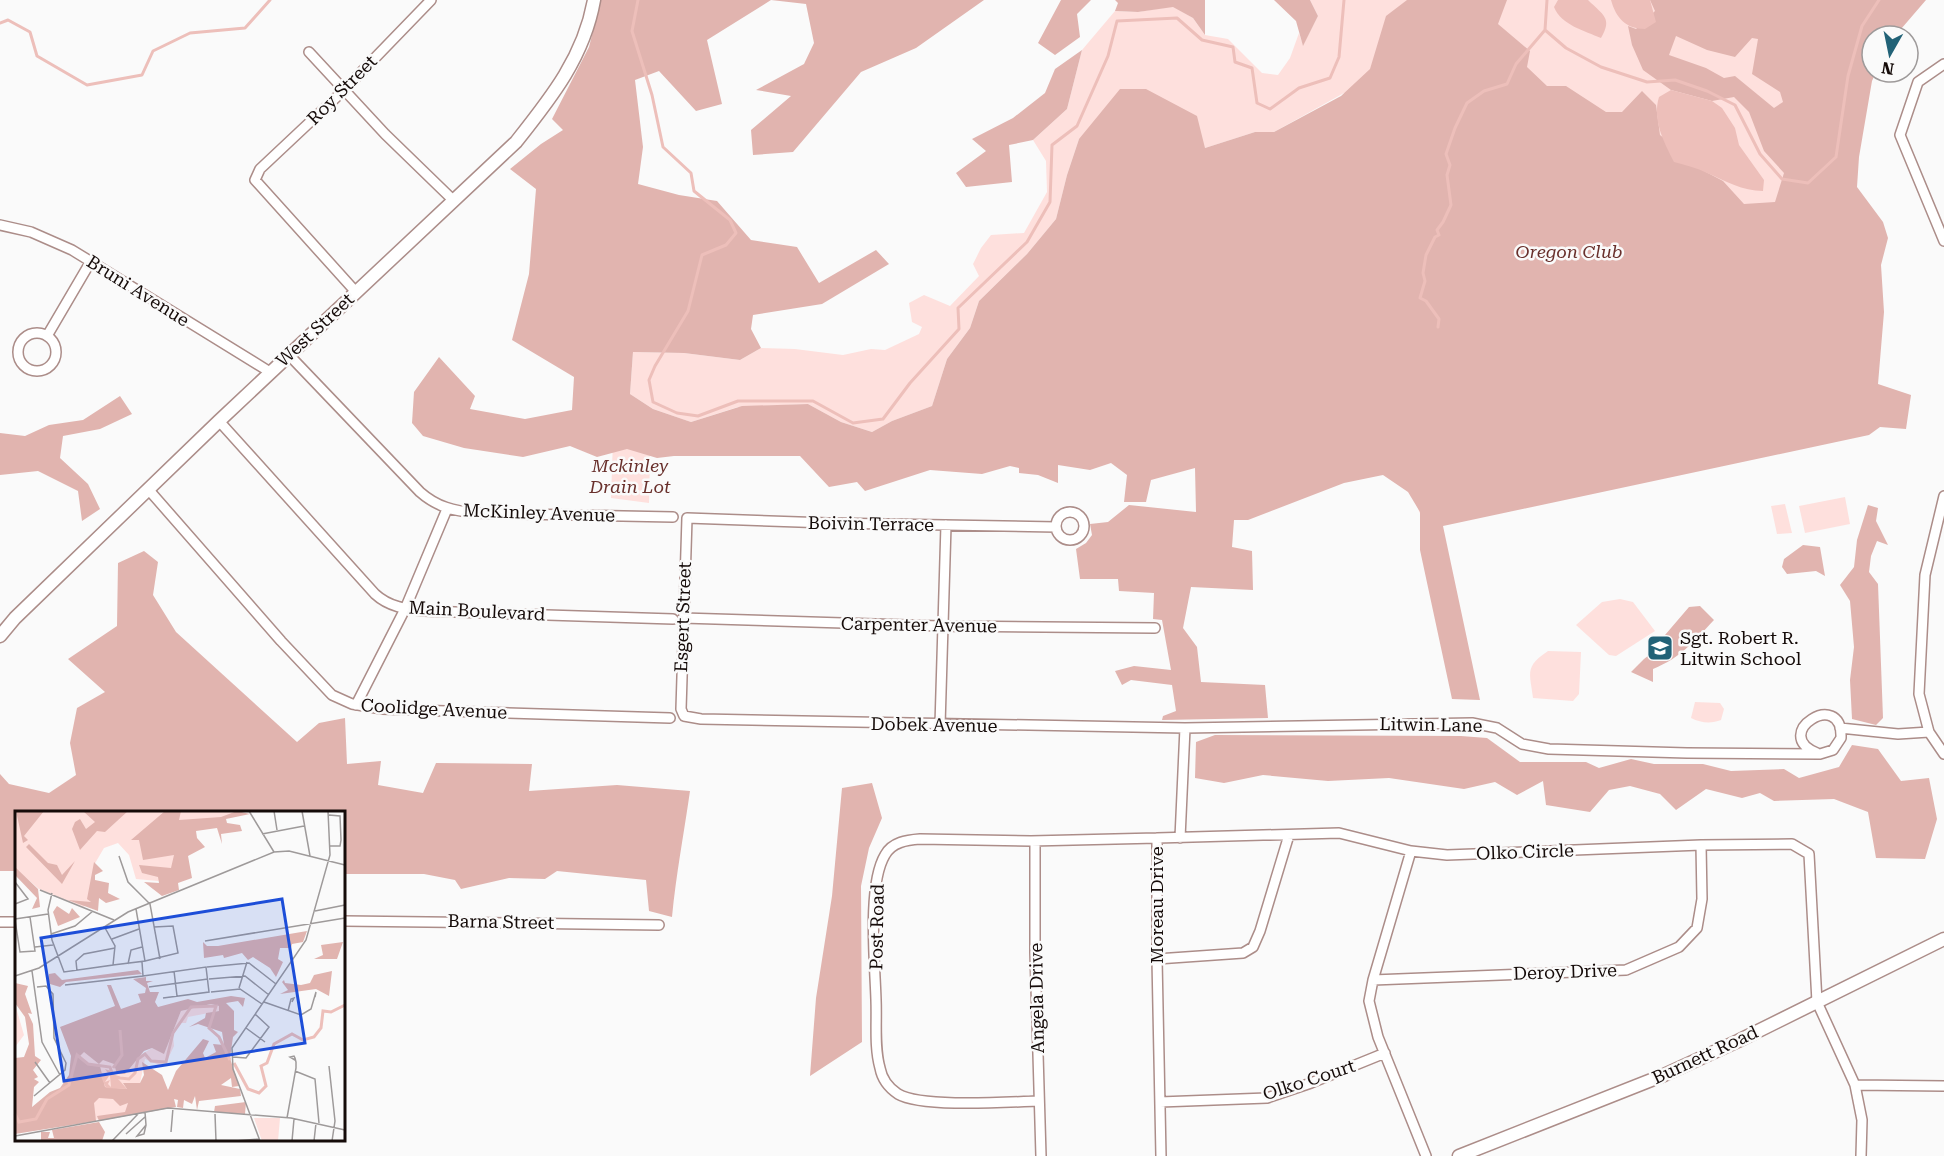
<svg xmlns="http://www.w3.org/2000/svg" width="1944" height="1156" viewBox="0 0 1944 1156" font-family="'Roboto Serif',serif">
<rect width="100%" height="100%" fill="#fafafa"/>
<!-- green -->
<path fill="#fee0dd" d="M1310,0H1819L1802,240L1423,521L1398,459L1344,93L1274,132H1255L1205,148L1079,139L1067,175L1056,219L1027,254L979,301L970,328L947,359L932,406L892,421L872,432L841,422L808,404L738,407L691,422L653,409L630,394L633,352L684,353L740,360L761,348L795,349L843,355L871,349L885,350L919,334L922,327L912,322L909,303L924,295L950,306L979,276L973,264L981,248L991,235L1024,233L1047,192L1046,161L1033,140L1067,109L1082,50L1115,11L1138,12L1173,6L1193,18L1205,35L1228,39L1262,73L1278,75L1290,58L1299,33L1303,45L1318,16Z
M613,439L650,455L649,503L611,498Z
M1845,497L1850,524L1805,533L1799,506Z
M1785,504L1792,533L1777,534L1771,506Z
M1620,599L1633,602L1655,631L1616,656L1609,655L1576,625L1602,602Z
M1548,651L1581,652L1579,694L1573,701L1533,698C1530,673 1524,667 1548,651Z
M1695,702L1720,703L1724,709L1721,720C1711,724 1701,723 1691,718Z"/>
<!-- forest -->
<path fill="#e1b4af" fill-rule="evenodd" d="M601,0H984L916,48L861,72L793,152L753,155L751,130L791,96L756,90L804,64L814,43L806,4L771,0L707,40L722,104L696,111L659,71L635,80L643,147L638,184L679,195L717,201L751,240L797,247L819,283L876,250L889,264L822,304L753,315L751,329L761,348L740,360L684,353L633,352L630,394L653,409L691,422L742,406L808,404L841,422L872,432L892,421L932,406L947,359L970,328L979,301L1027,254L1056,219L1067,175L1079,139L1120,89H1146L1197,116L1205,148L1255,132H1274L1341,96L1370,69L1386,16L1407,0H1507L1498,24L1530,51L1527,67L1547,86H1566L1606,112H1622L1642,91L1656,105L1660,135L1706,172L1723,181L1744,204L1775,202L1784,173L1764,151L1749,112L1734,97L1712,101L1671,90L1643,70L1632,45L1628,26L1636,29L1655,11L1650,0H1926L1895,36H1872V72H1876L1872,81L1859,157L1857,187L1883,222L1888,238L1881,265L1884,312L1878,384L1911,395L1906,429L1880,427L1869,435L1443,526L1480,700L1452,699L1420,550V512L1408,492L1383,475L1344,483L1248,520H1234L1232,547L1252,551L1253,590L1191,587L1183,628L1197,647L1201,682L1265,685L1268,718L1162,720L1163,716L1176,711L1172,685L1131,680L1122,685L1115,671L1134,666L1171,670L1162,620L1153,619L1154,593L1119,591L1118,579H1080L1076,549L1086,543L1092,535L1090,524L1108,522L1129,505L1196,512L1195,468L1151,480L1146,502H1124L1127,475L1111,463L1090,470L1058,465V483L1038,475L1019,473V468L1010,466L982,474L930,470L865,491L857,482L829,487L800,456H674L657,458L627,449L597,457L570,446L523,457L464,448L423,436L412,423L414,392L439,357L475,396L470,409L525,419L572,410L574,377L512,340L529,274L536,189L510,169L541,144L563,130L552,119L589,47ZM1676,36L1707,50L1735,57L1752,38L1758,39L1752,74L1780,92L1783,102L1774,108L1735,76L1724,78L1706,68L1669,55Z
M1061,0H1091L1077,14L1080,37L1055,55L1038,43Z
M1115,0H1205V35L1193,18L1173,7L1138,12L1115,11L1118,3Z
M1274,0H1310L1318,16L1303,46L1296,21Z
M1082,50L1067,109L1033,140L1009,145L1012,182L966,187L956,173L986,151L972,139L1013,118L1045,93L1055,69Z
M120,396L132,414L100,429L63,436L60,458L88,484L100,509L82,521L78,491L38,471L0,475V433L25,436L49,425L83,420Z
M1868,505L1878,508L1876,521L1888,545L1877,541L1871,556L1869,572L1878,584L1883,718L1876,725L1852,719L1850,680L1854,647L1850,601L1840,585L1854,567L1857,540Z
M1803,545L1820,547L1825,576L1816,571L1787,574L1782,567L1784,559Z
M144,551L158,562L153,595L176,632L297,742L319,723L345,718L347,764L381,761L378,785L423,793L436,763L532,764L529,791L617,785L690,791C684,833 676,875 672,917L649,911L646,880L557,871L545,879L509,878L461,889L455,880L424,874H344V812H16V871H0V774L9,784L49,793L76,775L70,743L77,708L105,692L68,659L117,626L118,563Z
M1700,606L1714,620C1693,642 1682,657 1653,669V682L1631,672L1644,659L1663,644L1665,635L1689,607Z
M1215,735L1461,736L1487,738L1520,762H1586L1599,768L1631,759L1654,764H1703L1731,771L1784,769L1799,778L1839,767L1852,745L1878,749L1901,781L1929,778L1937,819L1925,859L1876,858L1868,812L1834,799L1774,801L1760,793L1742,798L1706,789L1676,810L1660,794L1630,786L1609,790L1590,812L1546,805L1543,781L1517,795L1495,782L1464,789L1389,778L1328,781L1263,775L1224,783L1195,778L1196,742Z
M872,783L882,818L869,848L861,886L862,1042L810,1076L816,998L832,896L842,788Z"/>
<!-- water -->
<path fill="#edbfba" d="M1558,0H1588C1603,15 1613,18 1601,38C1585,31 1561,25 1554,7Z
M1611,0H1650L1656,22L1645,29C1626,29 1616,18 1611,0Z
M1671,90L1712,101L1722,108L1735,128L1739,145L1764,180L1763,191C1742,191 1726,181 1707,173C1697,168 1685,165 1674,162C1664,142 1652,120 1659,97Z"/>
<g fill="none" stroke-linecap="round" stroke-linejoin="round">
<!-- stream -->
<path stroke="#edbfba" stroke-width="3" d="M638,0L632,31L652,95L663,147L691,173L694,191L730,220L736,233L726,245L702,255L688,311L655,366L649,380L653,402L677,413L698,416L738,401H813L853,423L883,419L910,383L959,329L958,308L1027,242L1050,202L1052,145L1077,126L1108,56L1117,21L1177,18L1202,40L1233,47L1235,62L1252,68L1257,103L1270,109L1299,88L1330,78L1339,57L1344,0
M1547,0L1545,30L1566,48L1601,67L1647,82L1675,80L1707,91L1735,105L1760,154L1782,179L1808,183L1836,157L1848,76L1862,26L1879,0
M0,23L8,20L30,32L37,56L87,85L142,75L153,51L190,33L245,28L270,0
M1438,327L1439,319L1426,301L1420,298L1425,281L1423,273L1426,255L1435,237L1439,235L1437,230L1443,222L1451,205L1447,175L1450,165L1446,154L1455,128L1467,103L1484,91L1507,84L1516,64L1545,30"/>
<defs>
<path id="minor" d="M309,52L385,134L453,200
M1944,64L1918,82L1900,135L1944,241
M0,225L31,232L72,250L270,372
M355,291L255,180L260,169L343,91L431,0
M18 352a19 19 0 1 1 38 0a19 19 0 1 1-38 0Z
M47,336L91,261
M289,355L420,492C437,507 454,511 476,513L673,517
M219,421L375,594C389,607 406,609 424,611L673,619
M148,489L281,641L332,695L352,704L382,709L670,718
M1944,496L1925,575L1919,694L1929,732L1944,754
M1056 526a14 14 0 1 1 28 0a14 14 0 1 1-28 0Z
M1056,527L828,523L687,518L681,709L684,716L701,719L1185,728
M683,618L940,626L1155,628
M356,705L405,609L447,509
M940,725L946,525
M1840,728L1898,734L1929,732
M1180,838L1185,728L1472,723L1497,728L1522,744L1549,749L1687,753L1820,754L1833,750L1841,738C1843,687 1769,734 1817,753
M1035,841V952L1041,1156
M344,921L659,925
M0,922H16
M1157,959L1243,953L1253,947L1260,931L1289,835
M1373,980L1626,970L1679,947L1697,928L1702,899L1701,845
M1855,1085L1944,1086
M1038,1101C1008,1102 922,1108 898,1094C889,1088 882,1079 880,1068C874,1047 877,1022 876,1000C875,964 867,885 885,855C892,842 907,840 920,839L1031,841L1157,838
M1160,1102L1267,1098L1311,1083L1385,1053
M1161,1156L1157,959V838L1339,833L1411,851
M1426,1156L1378,1037L1369,1001L1373,980L1411,851L1447,855L1701,845L1792,844L1809,854L1817,1002L1855,1085L1862,1120L1861,1156"/>
<path id="major" d="M0,636L15,618L219,421L516,142C551,98 584,57 594,0
M1459,1156L1664,1075L1738,1041L1944,939"/>
</defs>
<!-- minor casing -->
<use href="#minor" stroke="#ac8d89" stroke-width="12"/>
<!-- major casing -->
<use href="#major" stroke="#ac8d89" stroke-width="15"/>
<!-- minor -->
<use href="#minor" stroke="#fff" stroke-width="9"/>
<!-- major -->
<use href="#major" stroke="#fff" stroke-width="12"/>
</g>
<!-- icons -->
<defs>
<symbol id="school-square" viewBox="-11 -11 22 22"><rect x="-9" y="-9" width="18" height="18" rx="4" fill="#226277" stroke="#fafafa"/><path d="M0-5L7-2L0 1L-7-2ZM-4 1L0 2.5L4 1V4Q0 6-4 4Z" fill="#fff"/></symbol>
</defs>
<g fill-rule="evenodd">
<use href="#school-square" x="1645" y="633" width="30" height="30"/>
</g>
<g text-anchor="middle" stroke-width="5" stroke-linejoin="round" paint-order="stroke">
<!-- street labels -->
<g font-size="18" fill="#150b09" stroke="#fafafa">
<text transform="translate(342 90) rotate(-45)" y="6">Roy Street</text>
<text transform="translate(138 291) rotate(32)" y="6">Bruni Avenue</text>
<text transform="translate(315 330) rotate(-43)" y="6">West Street</text>
<text transform="translate(539 513) rotate(2)" y="6">McKinley Avenue</text>
<text transform="translate(871 524) rotate(1)" y="6">Boivin Terrace</text>
<text transform="translate(477 611) rotate(3)" y="6">Main Boulevard</text>
<text transform="translate(683 617) rotate(-88)" y="6">Esgert Street</text>
<text transform="translate(919 625) rotate(1)" y="6">Carpenter Avenue</text>
<text transform="translate(434 709) rotate(3)" y="6">Coolidge Avenue</text>
<text transform="translate(934 725) rotate(1)" y="6">Dobek Avenue</text>
<text transform="translate(1431 725) rotate(1)" y="6">Litwin Lane</text>
<text transform="translate(1525 852) rotate(-2)" y="6">Olko Circle</text>
<text transform="translate(1157 905) rotate(-90)" y="6">Moreau Drive</text>
<text transform="translate(501 922) rotate(1)" y="6">Barna Street</text>
<text transform="translate(877 927) rotate(-89)" y="6">Post Road</text>
<text transform="translate(1565 972) rotate(-2)" y="6">Deroy Drive</text>
<text transform="translate(1037 998) rotate(-91)" y="6">Angela Drive</text>
<text transform="translate(1705 1055) rotate(-25)" y="6">Burnett Road</text>
<text transform="translate(1309 1080) rotate(-18)" y="6">Olko Court</text>
</g>
<!-- park labels -->
<g font-size="18" font-style="italic" fill="#69302c" stroke="#fafafa">
<text x="1569" y="258">Oregon Club</text>
<text x="630" y="472">Mckinley<tspan x="630" dy="21">Drain Lot</tspan></text>
</g>
<!-- poi labels -->
<g font-size="18" fill="#150b09" stroke="#fafafa" text-anchor="start">
<text x="1680" y="644">Sgt. Robert R.<tspan x="1680" dy="21">Litwin School</tspan></text>
</g>
</g>
<!-- overview -->
<g transform="translate(15 811)">
<rect width="330" height="330" fill="#fafafa"/>
<path d="M0,0H232L206,8L169,9L172,42L143,70L121,68L114,44L103,32L89,37L79,54V91L68,96L24,78L0,57ZM0,193L9,224L0,236ZM196,193L204,195V200L173,206L171,212H166L158,223L159,235L151,252L144,254L130,248L125,272L126,301L68,311L62,238L103,195L122,246L137,237L149,242L166,200ZM239,307H265L263,330H247Z" fill="#fee0dd"/>
<path d="M1,0H29L9,25L13,29L8,32ZM68,0H113L90,21L82,20L65,39L57,18L60,11L65,8L71,18L80,11ZM150,0H166L164,9L206,6L222,0L235,3L211,8L212,12L225,14L227,20L206,23L207,33L202,17L181,20L182,27L190,36L173,45L177,67L163,72L164,79L147,85L129,71L144,72L143,66L127,62L124,54L156,57L159,44L128,49L124,29H116ZM14,33L33,52L42,54L47,64L60,50L47,73L11,36ZM79,51L88,60L80,64V69L94,72L93,82L105,88L91,92L84,87L83,100L53,89L76,91L72,88ZM0,56L23,78L25,96L17,98L22,87L0,64ZM42,95L54,103L57,97L65,106L43,115L38,101ZM292,120L288,131L277,133L276,137H265L263,148L268,151L261,166L255,157L238,146L233,149L227,142L209,147L208,144L189,147L188,131L192,135H203ZM328,131L322,148H299L308,144L306,134ZM123,159L127,163L51,171L45,176L35,173L33,168L34,163L40,162L47,169ZM317,160L314,185L301,178L265,183L273,179L267,171L269,169L270,172L286,174L295,172L299,164ZM131,166V170H138L132,172L135,181H144L140,191L143,196L173,188L182,191L216,185L230,187L228,196L223,190L211,192L219,200V219L223,221L218,226L215,247L224,275L217,276L216,267L206,274L225,278L226,285L184,290L182,299L180,285L177,293L169,289L168,297L162,296L163,289L159,288L161,296L84,310L82,305L110,301L113,292L105,295L98,288L84,287L79,292L81,310L0,323V247L9,246L14,233L10,206L0,192V172L13,175L10,183L17,203L13,202L18,213L20,245L26,249L18,259L23,266L19,268L24,271L19,276L17,296L35,281L45,277L54,264L56,245L45,216L100,195L92,174H96L106,198L126,191L123,183L130,182L131,177L118,168ZM196,193L204,195V200L191,202L190,207L174,216L183,213L207,221L209,234L198,233L201,241L190,247L188,242L194,230L188,228L161,260L153,279L147,264L127,251L129,264L125,272H108L112,278L90,276L85,255L73,254L65,245L69,241L84,253L88,249L99,253L102,263H110L129,240L137,237L149,243L166,200ZM231,291L230,303L199,301L200,295ZM84,311L90,321L87,330H26V321H35L33,327H39L37,319Z" fill="#e1b4af" fill-rule="evenodd"/>
<path d="M90,258L96,260L112,278L91,277L84,261L94,265L90,271L95,269L93,273L96,276L95,265Z" fill="#edbfba"/>
<path fill="none" stroke="#edbfba" stroke-width="3" d="M219,252L233,278L244,282L251,275L246,255L252,252L259,233L277,223L288,229L299,226L306,217L308,200L316,201L330,194M98,257L107,244L105,219M0,303L4,311L21,308L32,288L54,274L62,244L73,253L95,256L98,265L105,267L114,268L120,262L123,248L130,243L136,250L151,251L158,222L176,196L201,195L194,217L204,226L215,249"/>
<path fill="none" stroke="#9e9a9a" stroke-width="1.5" d="M234,0L259,41M259,0L262,19M287,0L295,45M314,4L325,5L326,29L325,35H314M247,23L289,15M104,45L113,71L135,93L145,148M0,71L13,88L0,93M25,79L99,109M37,82L33,99L37,129L49,161L98,154L100,135L89,115M300,100L330,94M0,108L33,103M0,109L5,141L20,140L15,106M36,123L60,115L78,100M97,128L124,118M190,130L330,107M20,136L38,134M130,150L163,142L158,115L139,116M113,153L116,139L127,136M98,154L130,150L121,98M192,156L234,152L261,173M17,160L27,231L45,264M62,160L61,150L69,143L100,137M159,160L162,185M0,165L24,157L113,101L259,41L274,40L330,54M128,165L191,156L194,181L148,187M194,168L230,165L254,184M50,174L128,165L127,151M134,176L193,168M224,177L232,151M196,181L225,178L247,193M249,191L286,204L296,198L301,181L300,186M273,200L276,188L279,187L277,191M231,217L250,231M218,246L231,247L254,216L240,203M20,251L35,272M314,255L320,310L317,330M280,260L300,268L304,312M19,285L50,259L51,252L39,227L38,183L31,175L22,176M130,301L131,314L122,325L129,323L131,314M200,303L201,330M272,307L281,257V251L280,247L279,245L275,246L280,249M156,321L158,297M111,323L130,306M0,325L153,297L276,307L330,319M97,330L123,303M220,330L244,328M245,330L218,258L217,237L291,129L315,44L313,0M277,330L279,308M299,330L301,312"/>
<path fill="#1d4ed8" fill-opacity="0.15" stroke="#1d4ed8" stroke-width="3" d="M267,88L290,232L49,270L26,127Z"/>
<rect width="330" height="330" fill="none" stroke="#150b09" stroke-width="3"/>
</g>
<!-- north arrow -->
<g transform="translate(1890 54) rotate(189)"><circle r="28" fill="#fafafa" stroke="#9e9a9a" stroke-width="1.5"/>
<path d="M0-4.5L10 22L0 15L-10 22Z" fill="#226277"/>
<text y="-9" font-size="16" font-weight="bold" text-anchor="middle" fill="#150b09">N</text>
</g>
</svg>
